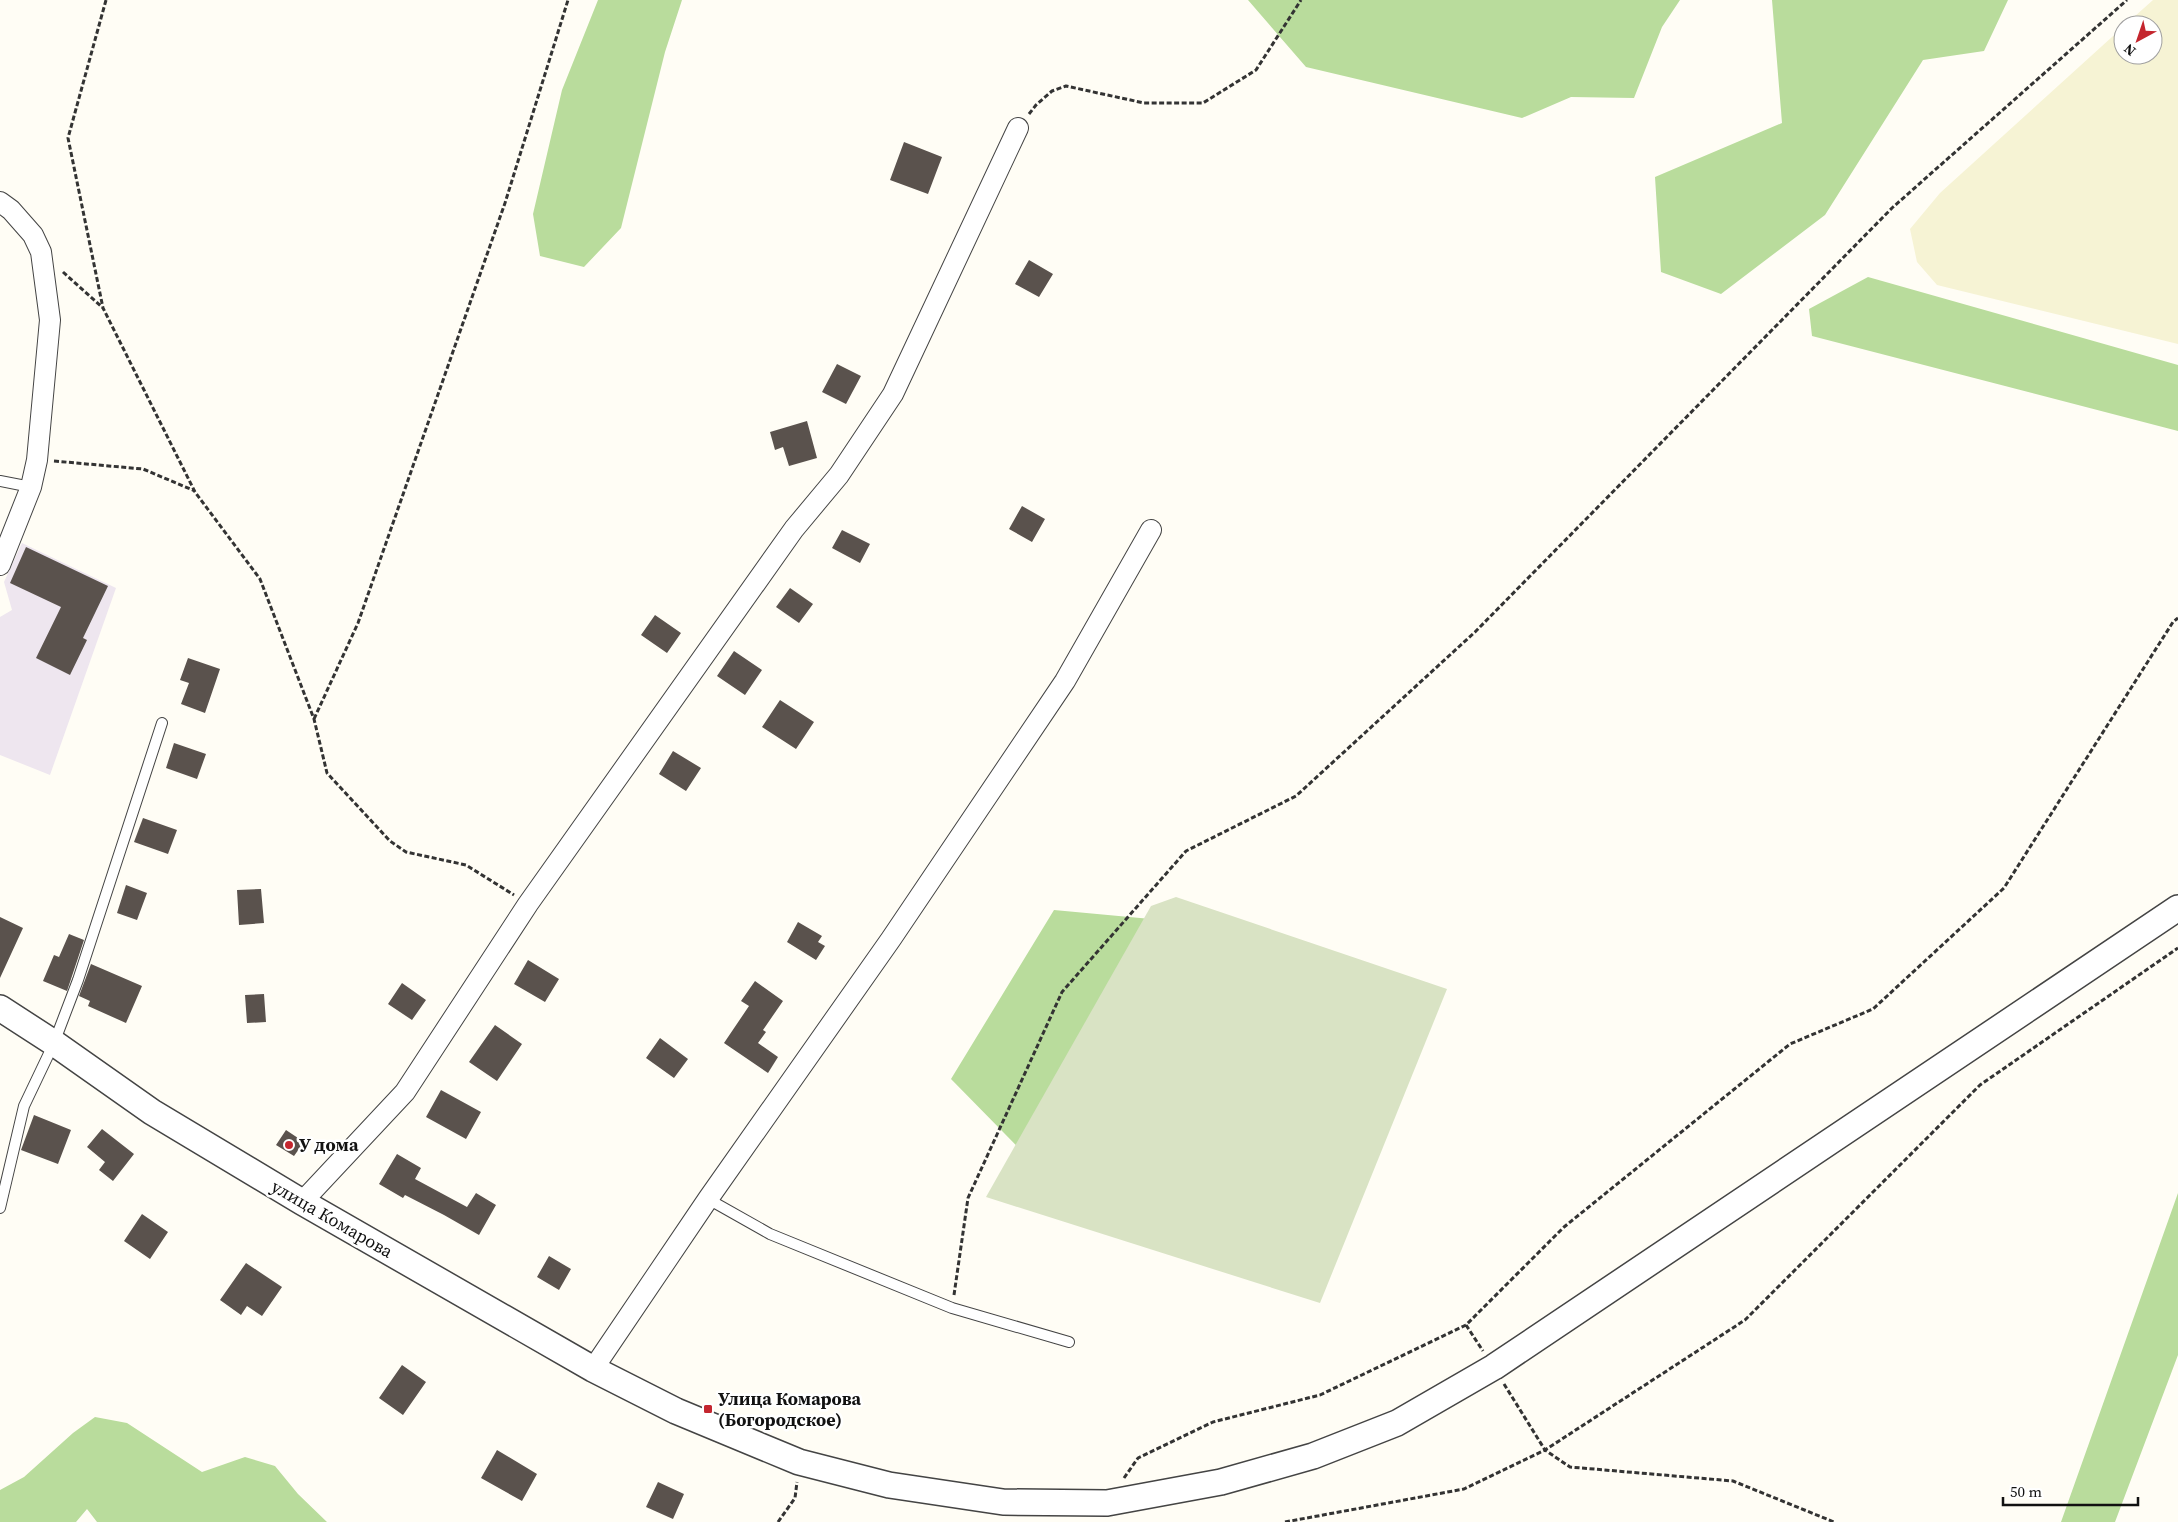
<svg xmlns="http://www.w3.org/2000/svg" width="2178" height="1522" viewBox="0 0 2178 1522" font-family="'Source Serif 4',serif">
<rect width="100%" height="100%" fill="#fffdf5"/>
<!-- industrial -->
<path fill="#eee6ef" d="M22,543L116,588L50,775L0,755V617L12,610L4,582Z"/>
<!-- farmland -->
<path fill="#f6f3d4" d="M2153,0H2178V344L1937,285L1917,262L1910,229L1940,193L2123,27V55H2153V25H2125Z"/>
<!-- forest -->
<path fill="#b9dc9c" d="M598,0H682L665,52L621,228L584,267L540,256L533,214L562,90Z
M1248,0H1680L1662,27L1634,98L1571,97L1522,118L1306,67Z
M1772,0H2008L1984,51L1923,60L1825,215L1721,294L1661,272L1655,177L1782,123Z
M1868,277L2178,365V431L1812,336L1809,309Z
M1054,910L1194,923L1062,1192L951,1079Z
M2178,1193V1355L2115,1522H2061Z
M95,1417L127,1423L202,1472L245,1457L275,1466L298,1494L327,1522H97L87,1509L76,1522H0V1490L24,1477L73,1433Z"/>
<!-- cemetery -->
<path fill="#d9e3c4" d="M1176,897L1447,989L1320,1303L986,1197L1151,906Z"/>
<!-- building -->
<path fill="#5a524d" d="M904,142L942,157L928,194L890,180Z
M1029,260L1053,274L1039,297L1015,284Z
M837,364L861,376L846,404L822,392Z
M807,421L817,458L789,466L783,447L775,450L770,432Z
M1022,506L1045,519L1032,542L1009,529Z
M842,530L870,544L860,563L832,548Z
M26,547L108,586L83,638L87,640L70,675L36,658L61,607L10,583Z
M790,588L813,604L799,623L776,607Z
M655,615L681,633L667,653L641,635Z
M734,651L762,670L745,695L717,676Z
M188,658L220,669L205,713L181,704L189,683L180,680Z
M780,700L814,722L796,749L762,727Z
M174,743L206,754L197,779L166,768Z
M673,751L701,768L686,791L659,774Z
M143,818L177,830L168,854L134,842Z
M126,885L147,893L137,920L117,913Z
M261,889L264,923L239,925L237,890Z
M0,917L23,928L0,978Z
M798,922L822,936L818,942L825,946L816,960L787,942Z
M69,934L84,940L67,991L43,981L54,955L59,957Z
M528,960L559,979L545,1002L514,984Z
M91,964L142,986L126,1023L88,1006L90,1001L79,996Z
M755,981L783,1001L763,1030L766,1032L758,1043L778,1057L768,1073L724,1043L749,1006L741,1001Z
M402,983L426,1000L412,1020L388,1004Z
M264,994L266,1022L247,1023L245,995Z
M495,1025L522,1044L497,1081L469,1062Z
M660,1038L688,1059L674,1078L646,1058Z
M441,1090L481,1112L466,1139L426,1117Z
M34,1115L71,1130L58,1164L21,1150Z
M102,1129L134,1154L113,1181L99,1170L105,1162L87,1147Z
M286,1130L304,1142L294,1156L276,1145Z
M397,1154L421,1168L415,1179L467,1207L476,1193L496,1205L479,1235L444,1215L405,1195L403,1198L379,1184Z
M142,1214L168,1232L150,1259L124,1241Z
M549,1256L571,1269L559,1290L537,1277Z
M246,1263L282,1287L262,1316L247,1306L241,1315L220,1300Z
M402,1365L426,1382L403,1415L379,1398Z
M497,1450L537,1474L522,1501L481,1478Z
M658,1482L684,1494L673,1519L646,1507Z"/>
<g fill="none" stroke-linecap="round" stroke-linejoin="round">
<defs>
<path id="service" d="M0,481L31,487
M708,1199L770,1234L952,1308L1069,1342
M0,1208L24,1106L54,1043L78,980L162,723"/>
<path id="minor" d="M0,202L11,210L33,235L41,252L50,320L37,460L31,487L0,565
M302,1202L405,1092L528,904L794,529L839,475L893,394L1018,128
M593,1369L708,1199L891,939L1065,681L1151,530"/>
<path id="tertiary" d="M0,1008L54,1043L152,1112L302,1202L593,1369L676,1411L799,1462L889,1485L1003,1502L1107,1503L1221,1482L1313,1456L1397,1423L1494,1367L2178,908"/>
</defs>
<!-- service casing -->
<use href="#service" stroke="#444" stroke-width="12"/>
<!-- minor casing -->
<use href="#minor" stroke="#444" stroke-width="22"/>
<!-- tertiary casing -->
<use href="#tertiary" stroke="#444" stroke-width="28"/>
<!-- path -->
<path stroke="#333" stroke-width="3" stroke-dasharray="5 2.5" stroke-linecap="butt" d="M106,0L68,138L103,308L195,492L260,579L314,719L327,773L390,841L406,852L466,865L514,895
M1029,114L1036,105L1052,91L1066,86L1144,103H1203L1256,70L1301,0
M63,272L103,308
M54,461L143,469L195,491
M314,719L358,623L505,203L568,0
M954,1295L968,1198L1062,992L1186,851L1296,796L1475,632L1892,208L2127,0
M1466,1325L1483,1351
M1504,1384L1545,1450L1570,1467L1733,1481L1834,1522
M1124,1478L1138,1458L1213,1422L1320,1395L1466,1325L1564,1227L1790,1044L1873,1009L2004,888L2173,622L2178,618
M778,1522L795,1498L797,1482
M1285,1522L1464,1489L1545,1450L1745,1320L1980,1085L2178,948"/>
<!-- service -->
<use href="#service" stroke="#fff" stroke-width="10"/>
<!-- minor -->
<use href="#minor" stroke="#fff" stroke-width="20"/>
<!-- tertiary -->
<use href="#tertiary" stroke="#fff" stroke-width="25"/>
</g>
<!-- markers -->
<g fill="#c4262e" stroke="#fff" stroke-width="2">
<circle cx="289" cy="1145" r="5"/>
<rect x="703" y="1404" width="10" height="10" rx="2.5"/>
</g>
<g text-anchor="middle" stroke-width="5" stroke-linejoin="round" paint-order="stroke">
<!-- poi labels -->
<g font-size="18" font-weight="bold" fill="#111" stroke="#fff" text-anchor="start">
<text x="299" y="1151">У дома</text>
<text x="718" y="1405">Улица Комарова<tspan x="718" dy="21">(Богородское)</tspan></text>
</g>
<!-- street labels -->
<g font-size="18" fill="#111" stroke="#fff">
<text transform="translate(332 1219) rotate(30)" y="6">улица Комарова</text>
</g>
</g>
<!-- north arrow -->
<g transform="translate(2138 40) rotate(220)"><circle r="24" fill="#ffffff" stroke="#a0a0a0"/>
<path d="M0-4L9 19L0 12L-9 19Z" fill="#c4262e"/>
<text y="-8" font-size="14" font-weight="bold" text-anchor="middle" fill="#111111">N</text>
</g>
<!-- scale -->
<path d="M2003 1497v8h135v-8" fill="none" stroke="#111111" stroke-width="2.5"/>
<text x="2010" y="1497" font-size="15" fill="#111111" stroke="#ffffff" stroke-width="4" paint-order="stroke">50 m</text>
</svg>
